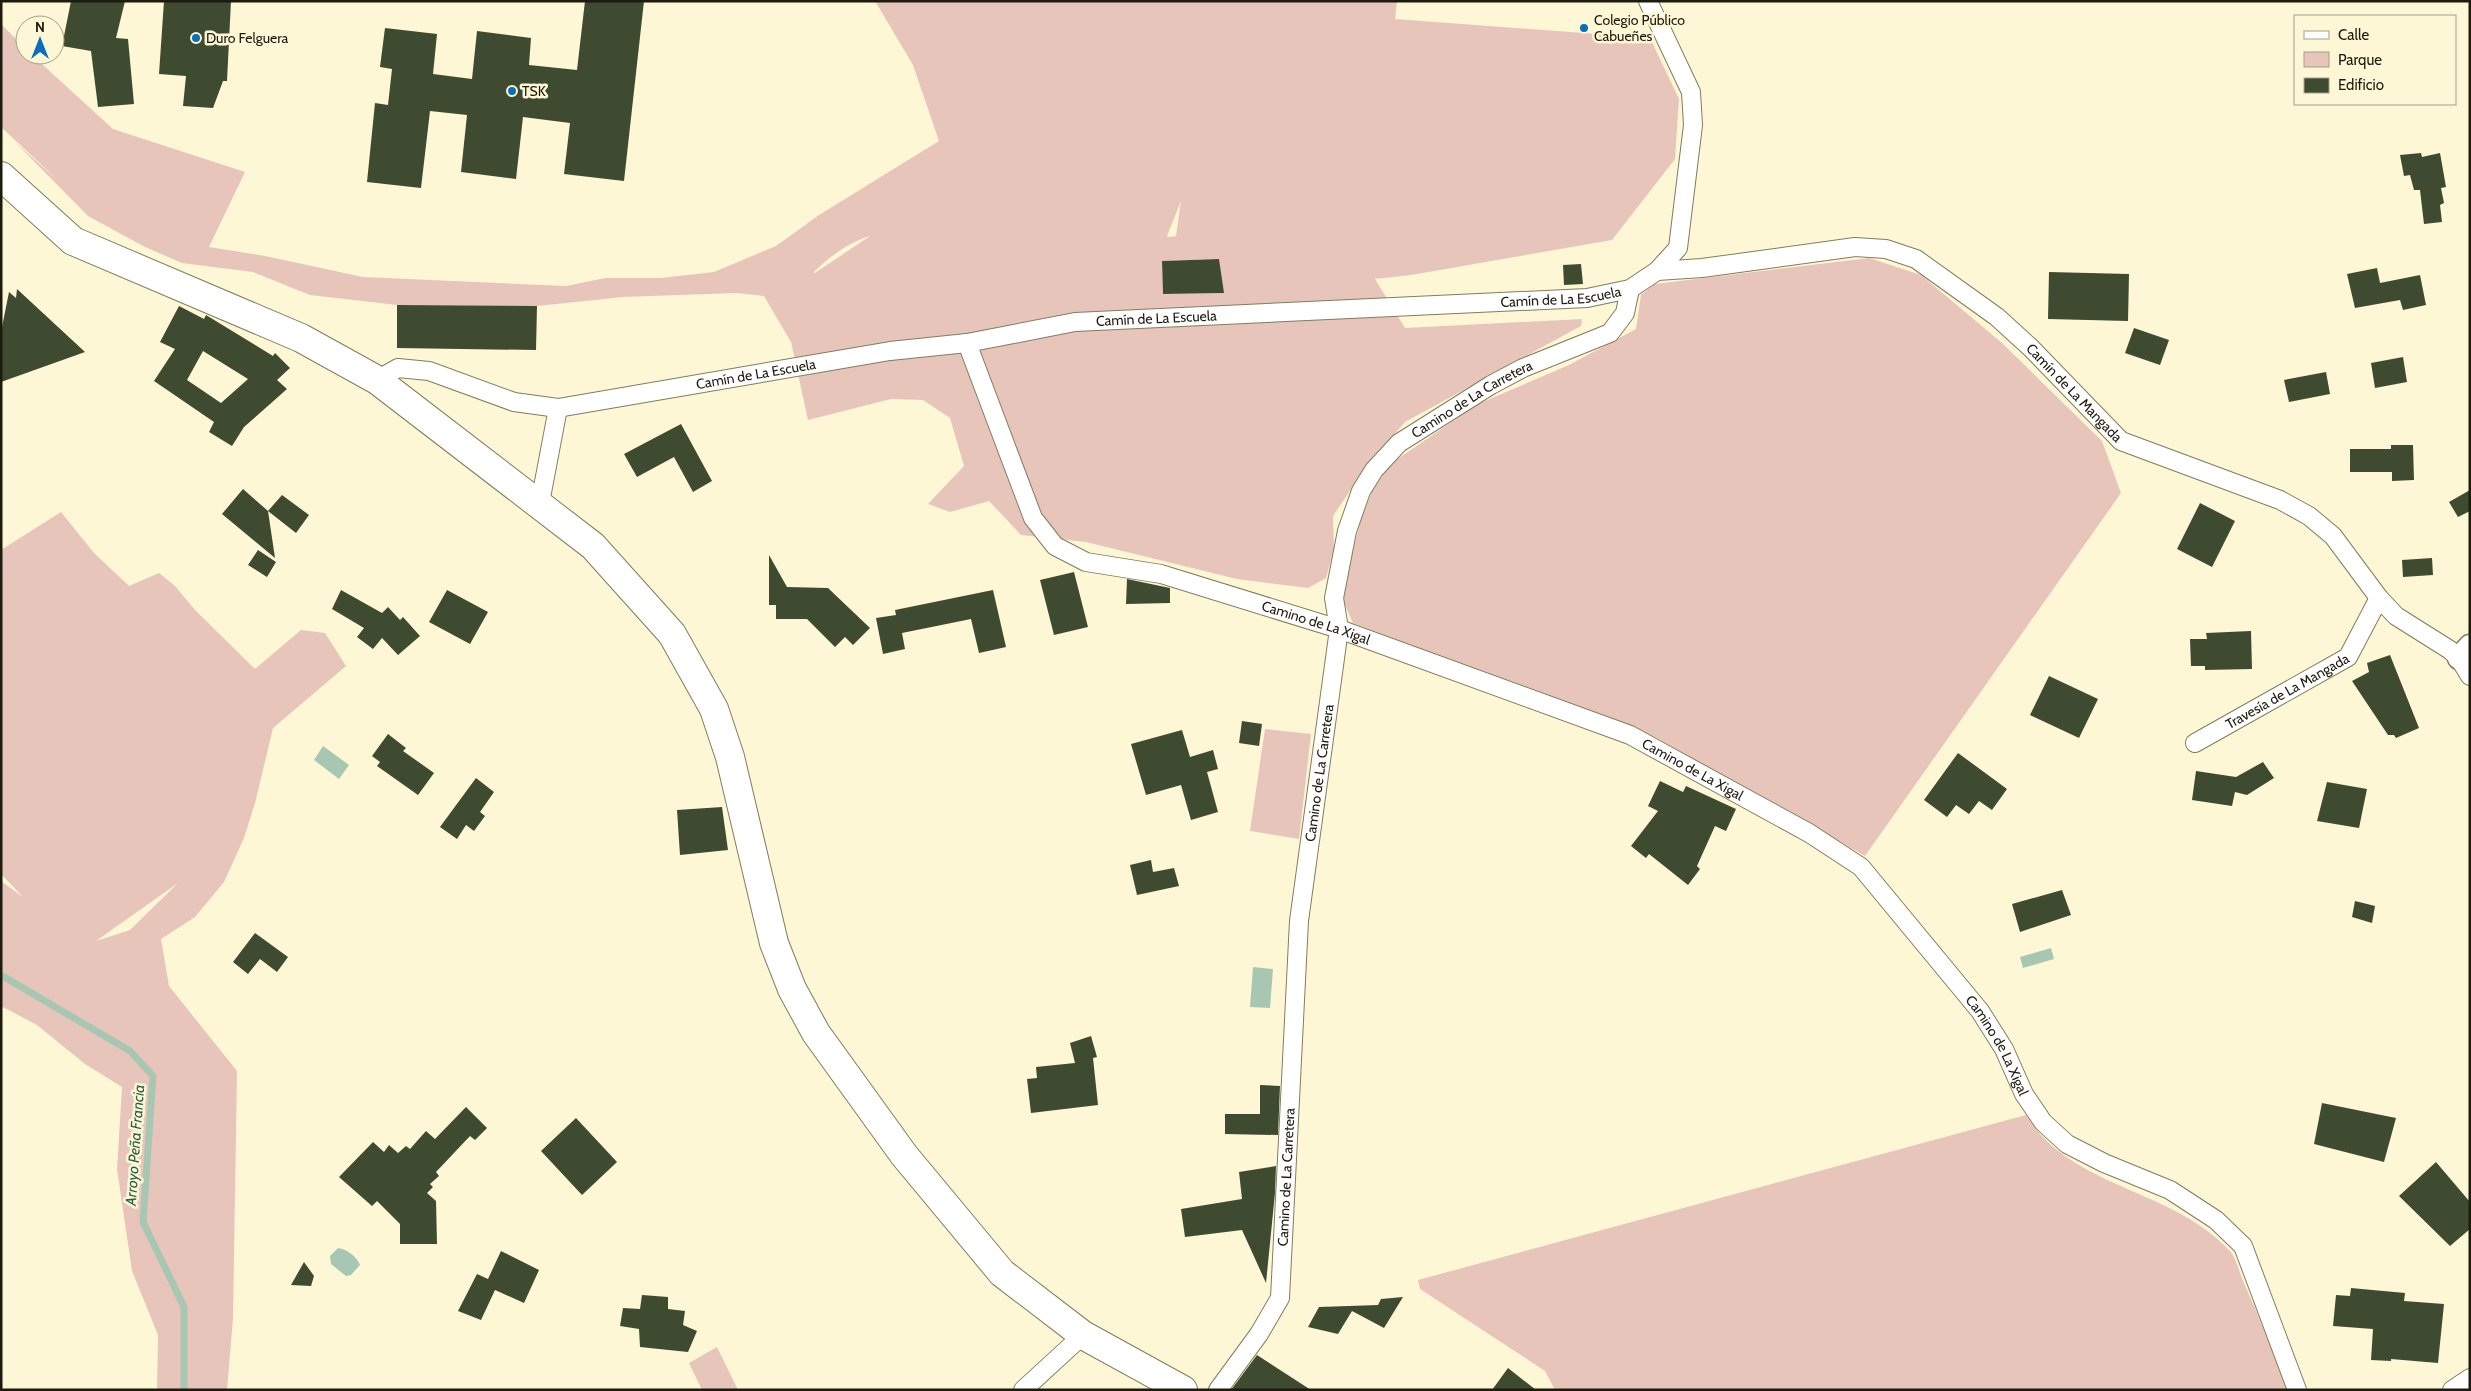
<svg xmlns="http://www.w3.org/2000/svg" width="2471" height="1391" viewBox="0 0 2471 1391" font-family="Cabin,sans-serif">
<rect width="100%" height="100%" fill="#fef7d5"/>
<!-- green -->
<path fill="#e8c5bb" fill-rule="evenodd" d="M875,1H1397L1395,19L1650,38L1679,99L1675,159L1612,240L1411,275L1375,279L1405,328L1582,319L1581,326L1405,422L1364,470L1333,516L1334,549L1326,578L1308,588L1237,579L1086,542L1021,535L989,501L950,512L928,504L964,466L950,418L923,400L891,399L808,420L791,342L764,296L737,293L623,297L537,306L397,305L310,295L253,272L182,263L145,247L88,216L16,143L60,182L1,127V24L25,48V55H32L113,129L245,172L209,247L265,256L363,277L566,286L605,278H661L714,272L776,246L819,215L939,141L913,65ZM1181,201L1176,236L1168,237L1167,236ZM870,236L815,273L814,272C829,257 849,242 870,236ZM1219,259L1223,293L1163,294L1162,261Z
M1869,258L1921,275L2002,343L2102,441L2121,493L1865,856L1657,738L1353,623L1341,596L1361,519L1380,471L1478,404L1569,365L1636,329L1641,295L1655,284Z
M61,512L94,553L129,586L159,573L175,586L195,610L255,669L301,630L325,633L346,666L273,728L255,803L244,838L224,882L195,917L161,939L169,986L237,1071L233,1318L227,1390H157L158,1335L132,1271L117,1169L122,1087L85,1064L37,1025L1,1006V881L23,897L1,874V550ZM178,883L130,930L96,941Z
M1265,729L1311,734L1299,839L1250,831Z
M2026,1115C2070,1188 2173,1189 2229,1250C2236,1257 2239,1271 2243,1281C2259,1316 2273,1353 2287,1390H1555L1545,1371L1420,1289L1418,1280Z
M717,1347L738,1390H702L689,1363Z"/>
<!-- water -->
<path fill="#a7c7b3" d="M323,746L349,765L339,779L314,760Z
M2051,948L2054,959L2023,968L2020,957Z
M1253,967L1273,969L1270,1008L1250,1007Z
M338,1248C347,1249 357,1257 360,1265L351,1275L346,1276L331,1264L330,1256Z"/>
<g fill="none" stroke-linecap="round" stroke-linejoin="round">
<!-- stream -->
<path stroke="#a7c7b3" stroke-width="7" d="M1,975L130,1051L153,1076L143,1222L184,1307V1390"/>
</g>
<!-- building -->
<path fill="#3f4b30" fill-rule="evenodd" d="M71,1H125L116,38L128,39L134,104L98,107L91,51L62,46Z
M164,1H231L227,81H223L213,108L183,106L186,76L159,74Z
M585,1H644L624,181L564,174L570,123L523,117L516,179L461,172L467,115L430,111L421,188L367,182L375,103L388,105L392,69L380,67L385,28L437,34L433,74L472,79L477,31L531,38L529,65L577,70Z
M2421,153L2422,157L2440,153L2446,187L2441,188L2444,203L2440,205L2442,222L2424,224L2420,190H2414L2410,175L2404,176L2400,155Z
M1219,259L1224,293L1163,294L1162,261Z
M1581,264L1583,284L1564,285L1563,265Z
M2377,268L2380,283L2420,275L2426,305L2403,310L2400,300L2355,308L2347,274Z
M2049,272L2129,274L2128,321L2048,319Z
M17,289L85,352L1,382V332L9,292L16,298Z
M397,305L537,306L536,350L397,348Z
M179,306L204,319L206,315L273,356L275,353L290,368L277,380L287,389L244,427L232,446L209,432L214,422L154,381L175,349L160,342ZM203,351L248,379L221,403L187,380Z
M2134,328L2169,340L2160,365L2125,353Z
M2403,357L2407,382L2375,388L2371,363Z
M2326,372L2330,394L2289,402L2284,380Z
M681,424L712,481L693,492L674,457L637,477L624,454Z
M2391,445H2413L2414,480L2392,481V472H2350V449H2391Z
M243,489L268,511L282,495L309,515L296,533L268,511L275,558L222,514Z
M2470,490V511L2458,517L2449,502Z
M2200,503L2235,521L2212,567L2177,549Z
M258,550L276,562L267,577L248,565Z
M769,555L787,587L828,588L870,628L853,645L845,637L835,647L807,619H776V605H769Z
M2432,558L2433,575L2403,577L2402,560Z
M1074,572L1088,627L1054,635L1040,580Z
M1127,579L1170,588V603L1126,604Z
M341,590L382,613L388,607L400,620L403,617L420,636L398,655L382,638L373,649L357,637L364,628L332,609Z
M447,590L488,612L470,644L429,622Z
M993,590L1006,647L979,653L971,619L902,633L905,649L883,654L876,618L896,615L895,610Z
M2251,631L2252,669L2205,670V666H2191L2190,639H2207L2206,633Z
M2390,655L2419,728L2396,738L2394,735H2388L2352,681L2369,672L2367,663Z
M2049,676L2098,699L2079,738L2030,715Z
M1242,721L1262,724L1259,746L1239,743Z
M1182,730L1190,757L1213,750L1218,769L1207,772L1218,812L1191,820L1181,785L1146,795L1131,744Z
M388,734L406,748L403,751L434,773L418,795L377,766L380,762L372,756Z
M1958,753L2007,789L1992,810L1979,801L1969,814L1956,805L1947,817L1924,800Z
M2263,762L2274,778L2247,795L2235,792L2232,806L2192,800L2196,771L2236,777Z
M476,778L494,792L480,812L485,816L474,831L466,825L457,839L440,827Z
M1660,781L1683,792L1686,786L1736,809L1726,831L1715,826L1697,866L1700,869L1688,885L1649,854L1646,858L1631,846L1658,811L1648,806Z
M2327,782L2367,789L2359,828L2317,821Z
M722,807L728,850L680,855L677,810Z
M1151,860L1153,872L1174,868L1179,886L1137,895L1130,865Z
M2062,890L2071,915L2020,932L2012,904Z
M2355,901L2375,906L2372,923L2352,917Z
M255,933L288,957L277,972L260,959L248,974L233,962Z
M1091,1036L1097,1057L1093,1058L1098,1105L1031,1113L1027,1079L1037,1078L1036,1067L1075,1063L1070,1043Z
M1260,1085L1280,1086L1278,1135L1225,1134V1114H1260Z
M2322,1103L2396,1118L2384,1162L2314,1144Z
M466,1107L487,1128L475,1140L470,1136L436,1172L439,1176L430,1184L433,1187L427,1193L436,1201L437,1244H400V1224L377,1201L372,1206L339,1177L373,1142L384,1152L389,1145L398,1153L406,1146L410,1149L426,1131L435,1139Z
M576,1118L617,1162L582,1195L541,1151Z
M2436,1162L2470,1202V1229L2450,1246L2399,1196Z
M1276,1166L1275,1193L1266,1283L1242,1230L1185,1237L1181,1209L1242,1199L1239,1172Z
M501,1251L539,1270L524,1303L495,1290L481,1320L458,1311L477,1274L488,1279Z
M304,1262L314,1276L311,1286L291,1285Z
M2351,1288L2405,1293L2404,1301L2444,1304L2438,1363L2391,1359V1361L2371,1360L2373,1329L2333,1326L2336,1295L2350,1296Z
M642,1295L668,1297V1309L685,1311L683,1325L697,1331L688,1352L640,1347L639,1329L620,1326L623,1308L640,1309Z
M1403,1297L1384,1328L1352,1311L1338,1334L1308,1327L1319,1307L1378,1305L1381,1299Z
M1257,1355L1311,1390H1231Z
M1508,1368L1536,1390H1492Z"/>
<g fill="none" stroke-linecap="round" stroke-linejoin="round">
<defs>
<g id="minor">
<path id="s1" d="M1657,271L1702,268L1855,247L1886,249L1916,259L1997,317L2031,348L2121,441L2280,500L2309,516L2333,536L2379,598L2396,616L2450,650L2459,658L2470,676"/>
<path id="s2" d="M967,343L1033,518L1055,546L1086,562L1161,574L1339,629L1630,735L1809,833L1861,867L1980,1011L2004,1049L2024,1094L2043,1122L2067,1144L2104,1163L2170,1190L2216,1220L2243,1246L2297,1390"/>
<path id="s3" d="M377,380L398,368L429,371L514,402L558,408L890,351L967,343L1075,322L1587,298L1630,289L1657,271L1678,248L1693,125L1691,92L1648,1"/>
<path d="M540,503L558,408"/>
<path id="s4" d="M2195,743L2348,657L2379,598"/>
<path d="M1023,1390L1083,1335"/>
<path id="s5" d="M1218,1390L1259,1334L1280,1298L1299,921L1339,629L1334,598L1347,531L1361,491L1374,470L1399,443L1491,385L1523,368L1610,333L1625,313L1630,289"/>
<path d="M2452,1390L2470,1378"/>
</g>
<path id="tertiary" d="M2459,658L2470,646"/>
<path id="trunk" d="M1,176L73,241L301,338L377,380L593,546L672,634L714,709L730,757L774,943L792,989L816,1033L904,1155L1002,1273L1083,1335L1183,1390"/>
</defs>
<!-- minor casing -->
<use href="#minor" stroke="#837c5d" stroke-width="20"/>
<!-- tertiary casing -->
<use href="#tertiary" stroke="#837c5d" stroke-width="25"/>
<!-- trunk casing -->
<use href="#trunk" stroke="#837c5d" stroke-width="30"/>
<!-- minor -->
<use href="#minor" stroke="#fff" stroke-width="18"/>
<!-- tertiary -->
<use href="#tertiary" stroke="#fff" stroke-width="22"/>
<!-- trunk -->
<use href="#trunk" stroke="#fff" stroke-width="28"/>
</g>
<!-- markers -->
<g fill="#096fbb" stroke="#fef7d5" stroke-width="2">
<circle cx="1584" cy="28" r="5"/>
<circle cx="196" cy="38" r="5"/>
<circle cx="512" cy="91" r="5"/>
</g>
<g text-anchor="middle" stroke-width="5" stroke-linejoin="round" paint-order="stroke">
<!-- poi labels -->
<g font-size="14" fill="#1d1a0e" stroke="#fef7d5" text-anchor="start">
<text x="1594" y="25">Colegio Público<tspan x="1594" dy="16">Cabueñes</tspan></text>
<text x="206" y="43">Duro Felguera</text>
<text x="522" y="96">TSK</text>
</g>
<!-- street labels -->
<g font-size="14" fill="#1d1a0e" stroke="#fef7d5">
<text dy="5" stroke="none"><textPath href="#s3" startOffset="1201">Camín de La Escuela</textPath></text>
<text dy="5" stroke="none"><textPath href="#s3" startOffset="796">Camín de La Escuela</textPath></text>
<text dy="5" stroke="none"><textPath href="#s3" startOffset="391">Camín de La Escuela</textPath></text>
<text dy="5" stroke="none"><textPath href="#s1" startOffset="470">Camín de La Mangada</textPath></text>
<text dy="5" stroke="none"><textPath href="#s5" startOffset="1072">Camino de La Carretera</textPath></text>
<text dy="5" stroke="none"><textPath href="#s2" startOffset="496">Camino de La Xigal</textPath></text>
<text dy="5" stroke="none"><textPath href="#s4" startOffset="106">Travesía de La Mangada</textPath></text>
<text dy="5" stroke="none"><textPath href="#s2" startOffset="901">Camino de La Xigal</textPath></text>
<text dy="5" stroke="none"><textPath href="#s5" startOffset="638">Camino de La Carretera</textPath></text>
<text dy="5" stroke="none"><textPath href="#s2" startOffset="1321">Camino de La Xigal</textPath></text>
<text dy="5" stroke="none"><textPath href="#s5" startOffset="232">Camino de La Carretera</textPath></text>
</g>
<!-- water labels -->
<g font-size="15" font-style="italic" fill="#295f43" stroke="#fef7d5">
<text transform="translate(135 1145) rotate(-86)" y="5">Arroyo Peña Francia</text>
</g>
</g>
<!-- border -->
<rect width="2471" height="1391" fill="none" stroke="#1d1a0e" stroke-width="5"/>
<!-- legend -->
<rect x="2294" y="15" width="162" height="90" fill="#fef7d5" stroke="#a49f85"/>
<rect x="2304" y="31" width="25" height="8" fill="#ffffff" stroke="#a49f85"/>
<text x="2338" y="40" font-size="15" fill="#1d1a0e">Calle</text>
<rect x="2304" y="52" width="25" height="15" fill="#e8c5bb" stroke="#a49f85"/>
<text x="2338" y="65" font-size="15" fill="#1d1a0e">Parque</text>
<rect x="2304" y="78" width="25" height="15" fill="#3f4b30" stroke="#a49f85"/>
<text x="2338" y="90" font-size="15" fill="#1d1a0e">Edificio</text>
<!-- north arrow -->
<g transform="translate(40 40)"><circle r="24" fill="#fef7d5" stroke="#a49f85"/>
<path d="M0-4L9 19L0 12L-9 19Z" fill="#096fbb"/>
<text y="-8" font-size="14" font-weight="bold" text-anchor="middle" fill="#1d1a0e">N</text>
</g>
</svg>
